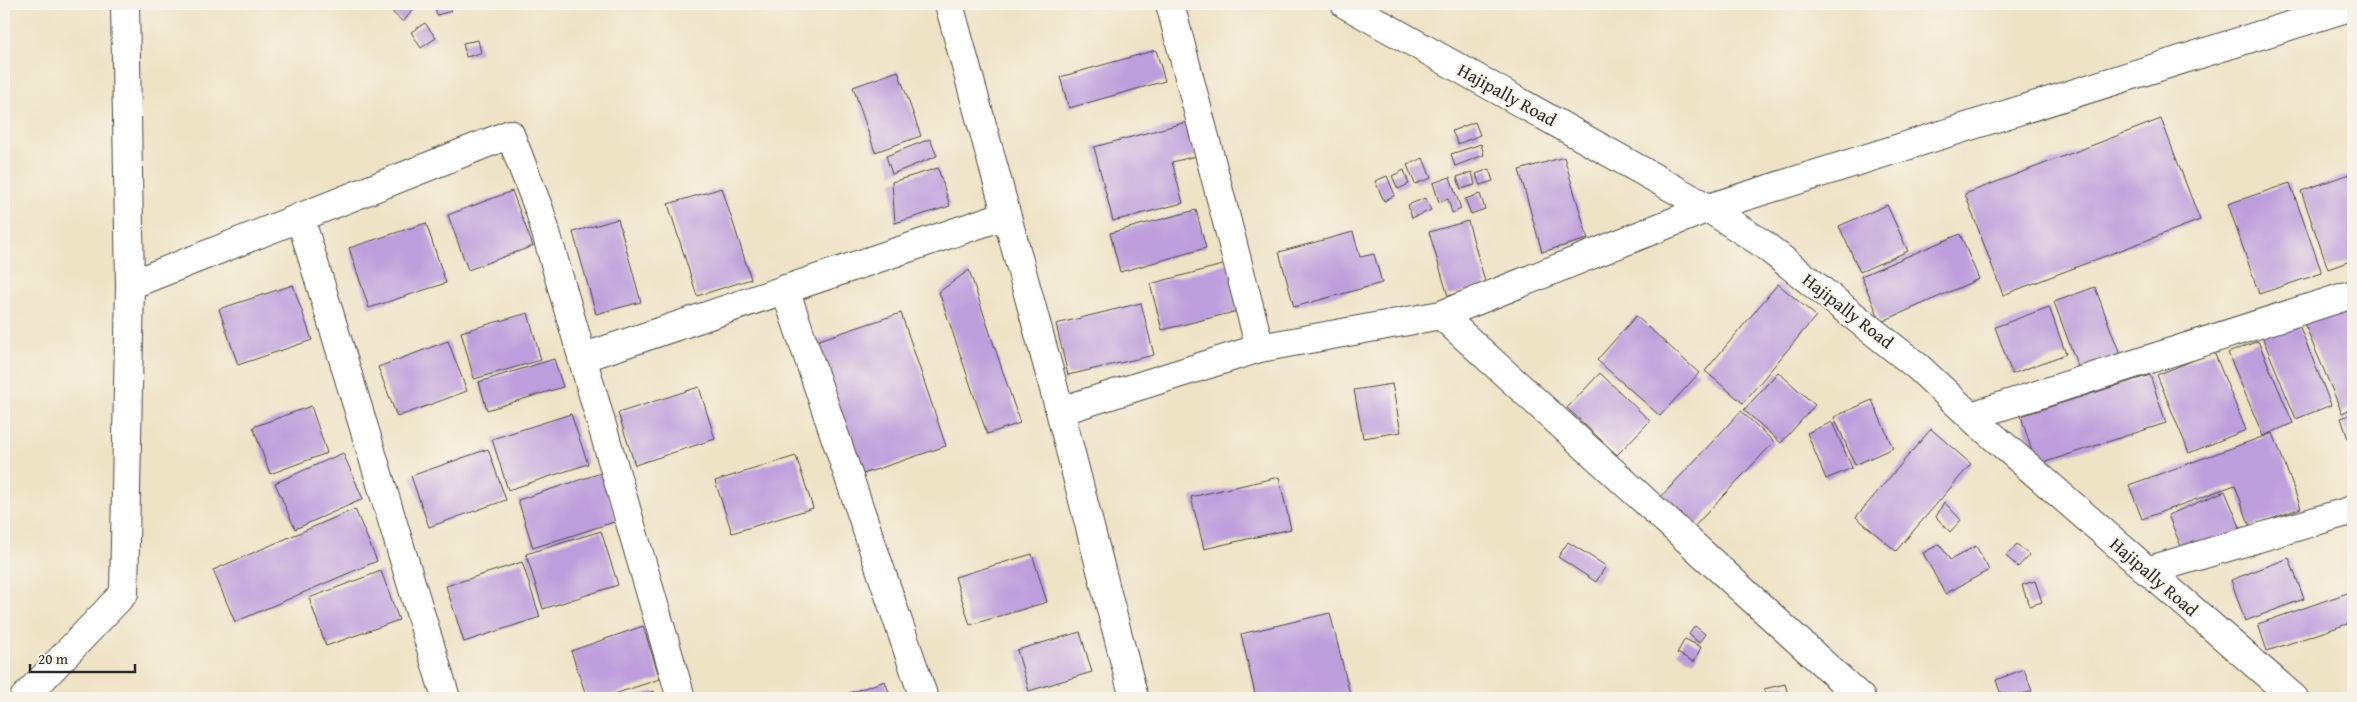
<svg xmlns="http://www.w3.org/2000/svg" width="2357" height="702" viewBox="0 0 2357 702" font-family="'Gentium Book Plus',serif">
<rect width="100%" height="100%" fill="#f7f3e8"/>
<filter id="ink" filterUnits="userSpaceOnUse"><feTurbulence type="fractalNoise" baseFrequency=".02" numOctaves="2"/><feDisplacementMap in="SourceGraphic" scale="10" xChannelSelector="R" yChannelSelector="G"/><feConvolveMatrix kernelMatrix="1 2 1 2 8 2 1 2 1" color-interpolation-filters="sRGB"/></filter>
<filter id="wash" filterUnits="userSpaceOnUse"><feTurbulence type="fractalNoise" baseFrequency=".0096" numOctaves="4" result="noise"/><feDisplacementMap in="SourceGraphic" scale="20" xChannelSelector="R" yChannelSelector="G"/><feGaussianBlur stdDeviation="1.12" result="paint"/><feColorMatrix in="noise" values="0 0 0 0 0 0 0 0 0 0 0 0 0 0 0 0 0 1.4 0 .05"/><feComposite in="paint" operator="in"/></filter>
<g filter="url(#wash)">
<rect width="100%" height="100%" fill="#efe3c6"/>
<g id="blocks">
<!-- building -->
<path fill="#bd9edc" d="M400,4H412L415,7L403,22L393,13Z
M434,4H449L451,11L437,15Z
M425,23L436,38L421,48L411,32Z
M478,40L481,53L466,57L463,43Z
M1156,50L1165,81L1069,108L1060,77Z
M898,71L921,136L875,152L853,87Z
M2161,119L2200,220L2003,295L1965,194Z
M1187,122L1196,156L1172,162L1183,203L1113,221L1094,147Z
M1475,122L1480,135L1458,144L1452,131Z
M930,139L937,156L892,174L886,156Z
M1481,144L1484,155L1455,166L1451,154Z
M1564,157L1588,239L1542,252L1519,170Z
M1423,158L1431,178L1415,184L1407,165Z
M938,168L950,206L895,223L892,182Z
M1489,169L1493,181L1480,185L1476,174Z
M1404,170L1409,184L1398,189L1392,176Z
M1472,172L1475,185L1461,189L1457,177Z
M2349,174L2353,186V260L2328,269L2301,191Z
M1387,176L1395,195L1384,201L1375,181Z
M1450,177L1461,209L1452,213L1448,199L1439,202L1433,183Z
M2290,183L2322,273L2259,294L2228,204Z
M722,188L751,279L697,296L668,204Z
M512,191L533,246L468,270L448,215Z
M1480,194L1485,209L1471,214L1465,199Z
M1425,198L1431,210L1412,218L1408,205Z
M1887,205L1908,251L1860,272L1839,226Z
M1196,210L1206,248L1120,272L1110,233Z
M618,219L641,302L596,314L573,232Z
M1468,221L1486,285L1448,296L1429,232Z
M426,223L446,283L369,308L349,248Z
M1353,232L1360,257L1374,254L1382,283L1294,307L1279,252Z
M1960,234L1979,279L1881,322L1861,276Z
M1234,262L1246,309L1162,330L1150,284Z
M969,270L1020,423L987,434L939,292Z
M1778,284L1816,316L1743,403L1705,371Z
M293,285L312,340L238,365L219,309Z
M2095,287L2122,360L2081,375L2054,302Z
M1141,303L1154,355L1068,375L1056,324Z
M2049,307L2066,354L2012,374L1995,327Z
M2353,308V408L2342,413L2304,323Z
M528,313L541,360L474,379L461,332Z
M901,313L946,446L860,475L816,341Z
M1636,316L1699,373L1660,416L1597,360Z
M2297,320L2331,405L2296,419L2261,334Z
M448,341L467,391L397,417L378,367Z
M2258,341L2293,423L2263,436L2228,353Z
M2214,352L2246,430L2189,453L2157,375Z
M554,359L563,387L487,410L479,382Z
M1778,372L1815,405L1781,443L1744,410Z
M1600,373L1650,421L1617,455L1567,408Z
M2150,375L2166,423L2036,465L2021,416Z
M1392,384L1401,432L1363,438L1354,390Z
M699,387L715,439L635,465L618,413Z
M1872,400L1893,448L1855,465L1834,417Z
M311,406L327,453L270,474L253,427Z
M1741,411L1774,442L1691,530L1658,500Z
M571,414L588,464L508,490L492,439Z
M2353,414V454L2341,418Z
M1832,422L1852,468L1826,479L1807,433Z
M1931,429L1971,464L1896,551L1856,517Z
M2273,433L2301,508L2250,527L2235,485L2142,519L2129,485Z
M488,449L506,500L429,527L411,476Z
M343,453L363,499L295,529L275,483Z
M796,456L813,508L732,533L715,481Z
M601,473L617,521L533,548L518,500Z
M1279,477L1291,529L1204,549L1191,497Z
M2225,491L2242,532L2185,556L2168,515Z
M1944,502L1961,520L1950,532L1936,517Z
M355,509L377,561L235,622L213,570Z
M601,531L618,585L543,609L526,554Z
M1568,542L1606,566L1596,582L1558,557Z
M1940,544L1950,560L1976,546L1989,570L1945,594L1923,553Z
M2017,544L2029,555L2018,567L2006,556Z
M1032,554L1047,602L970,625L955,577Z
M2289,558L2304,599L2245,621L2231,580Z
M522,562L540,617L464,642L446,586Z
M381,571L399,620L326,646L309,598Z
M2035,581L2042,602L2029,606L2022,585Z
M2353,591V622L2267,651L2258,624Z
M1330,613L1351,698H1256L1241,634Z
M643,626L660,679L602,698H587L571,651Z
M1695,626L1705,634L1699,643L1689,634Z
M1080,632L1092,672L1029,691L1017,650Z
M1685,639L1701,647L1694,662L1677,653Z
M2024,669L2032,691L2010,698H2002L1996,680Z
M885,681L891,698H834Z
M1785,684L1789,698H1766L1764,689Z
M654,691L656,698H630Z"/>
</g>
</g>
<g filter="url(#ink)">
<use href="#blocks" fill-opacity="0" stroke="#484742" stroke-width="1"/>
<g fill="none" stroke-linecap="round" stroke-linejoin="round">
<defs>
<path id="minor" d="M125,4L130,285
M949,4L1060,411L1134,698
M1170,4L1260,348
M300,217L446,698
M785,289L924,698
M1441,315L1861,698
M582,358L1006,215
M1060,411L1260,348L1441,315L1708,208L2353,6
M1971,416L2353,294
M2147,571L2353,510
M24,698L124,593L130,285L510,134L540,212L681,698"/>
<path id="tertiary" d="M1345,4L1708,208L1763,244L1918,367L1979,424L2294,698"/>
</defs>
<!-- minor casing -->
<use href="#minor" stroke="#484742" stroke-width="30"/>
<!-- tertiary casing -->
<use href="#tertiary" stroke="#484742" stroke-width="30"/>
<!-- minor -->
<use href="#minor" stroke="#fff" stroke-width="28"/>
<!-- tertiary -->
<use href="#tertiary" stroke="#fff" stroke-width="28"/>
</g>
</g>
<g text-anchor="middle" stroke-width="4" stroke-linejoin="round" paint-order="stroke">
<!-- street labels -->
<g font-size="18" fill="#2b2b2b" stroke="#f7f3e8">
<text transform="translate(1507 95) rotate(29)" y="6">Hajipally Road</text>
<text transform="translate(1848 311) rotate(38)" y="6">Hajipally Road</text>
<text transform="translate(2154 577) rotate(41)" y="6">Hajipally Road</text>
</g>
</g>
<!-- margin -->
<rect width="2357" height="702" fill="none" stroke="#f7f3e8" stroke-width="20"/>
<!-- scale -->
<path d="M30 664v8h105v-8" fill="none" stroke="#2b2b2b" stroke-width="2.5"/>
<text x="38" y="664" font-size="15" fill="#2b2b2b" stroke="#f7f3e8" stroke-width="4" paint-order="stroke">20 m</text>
</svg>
